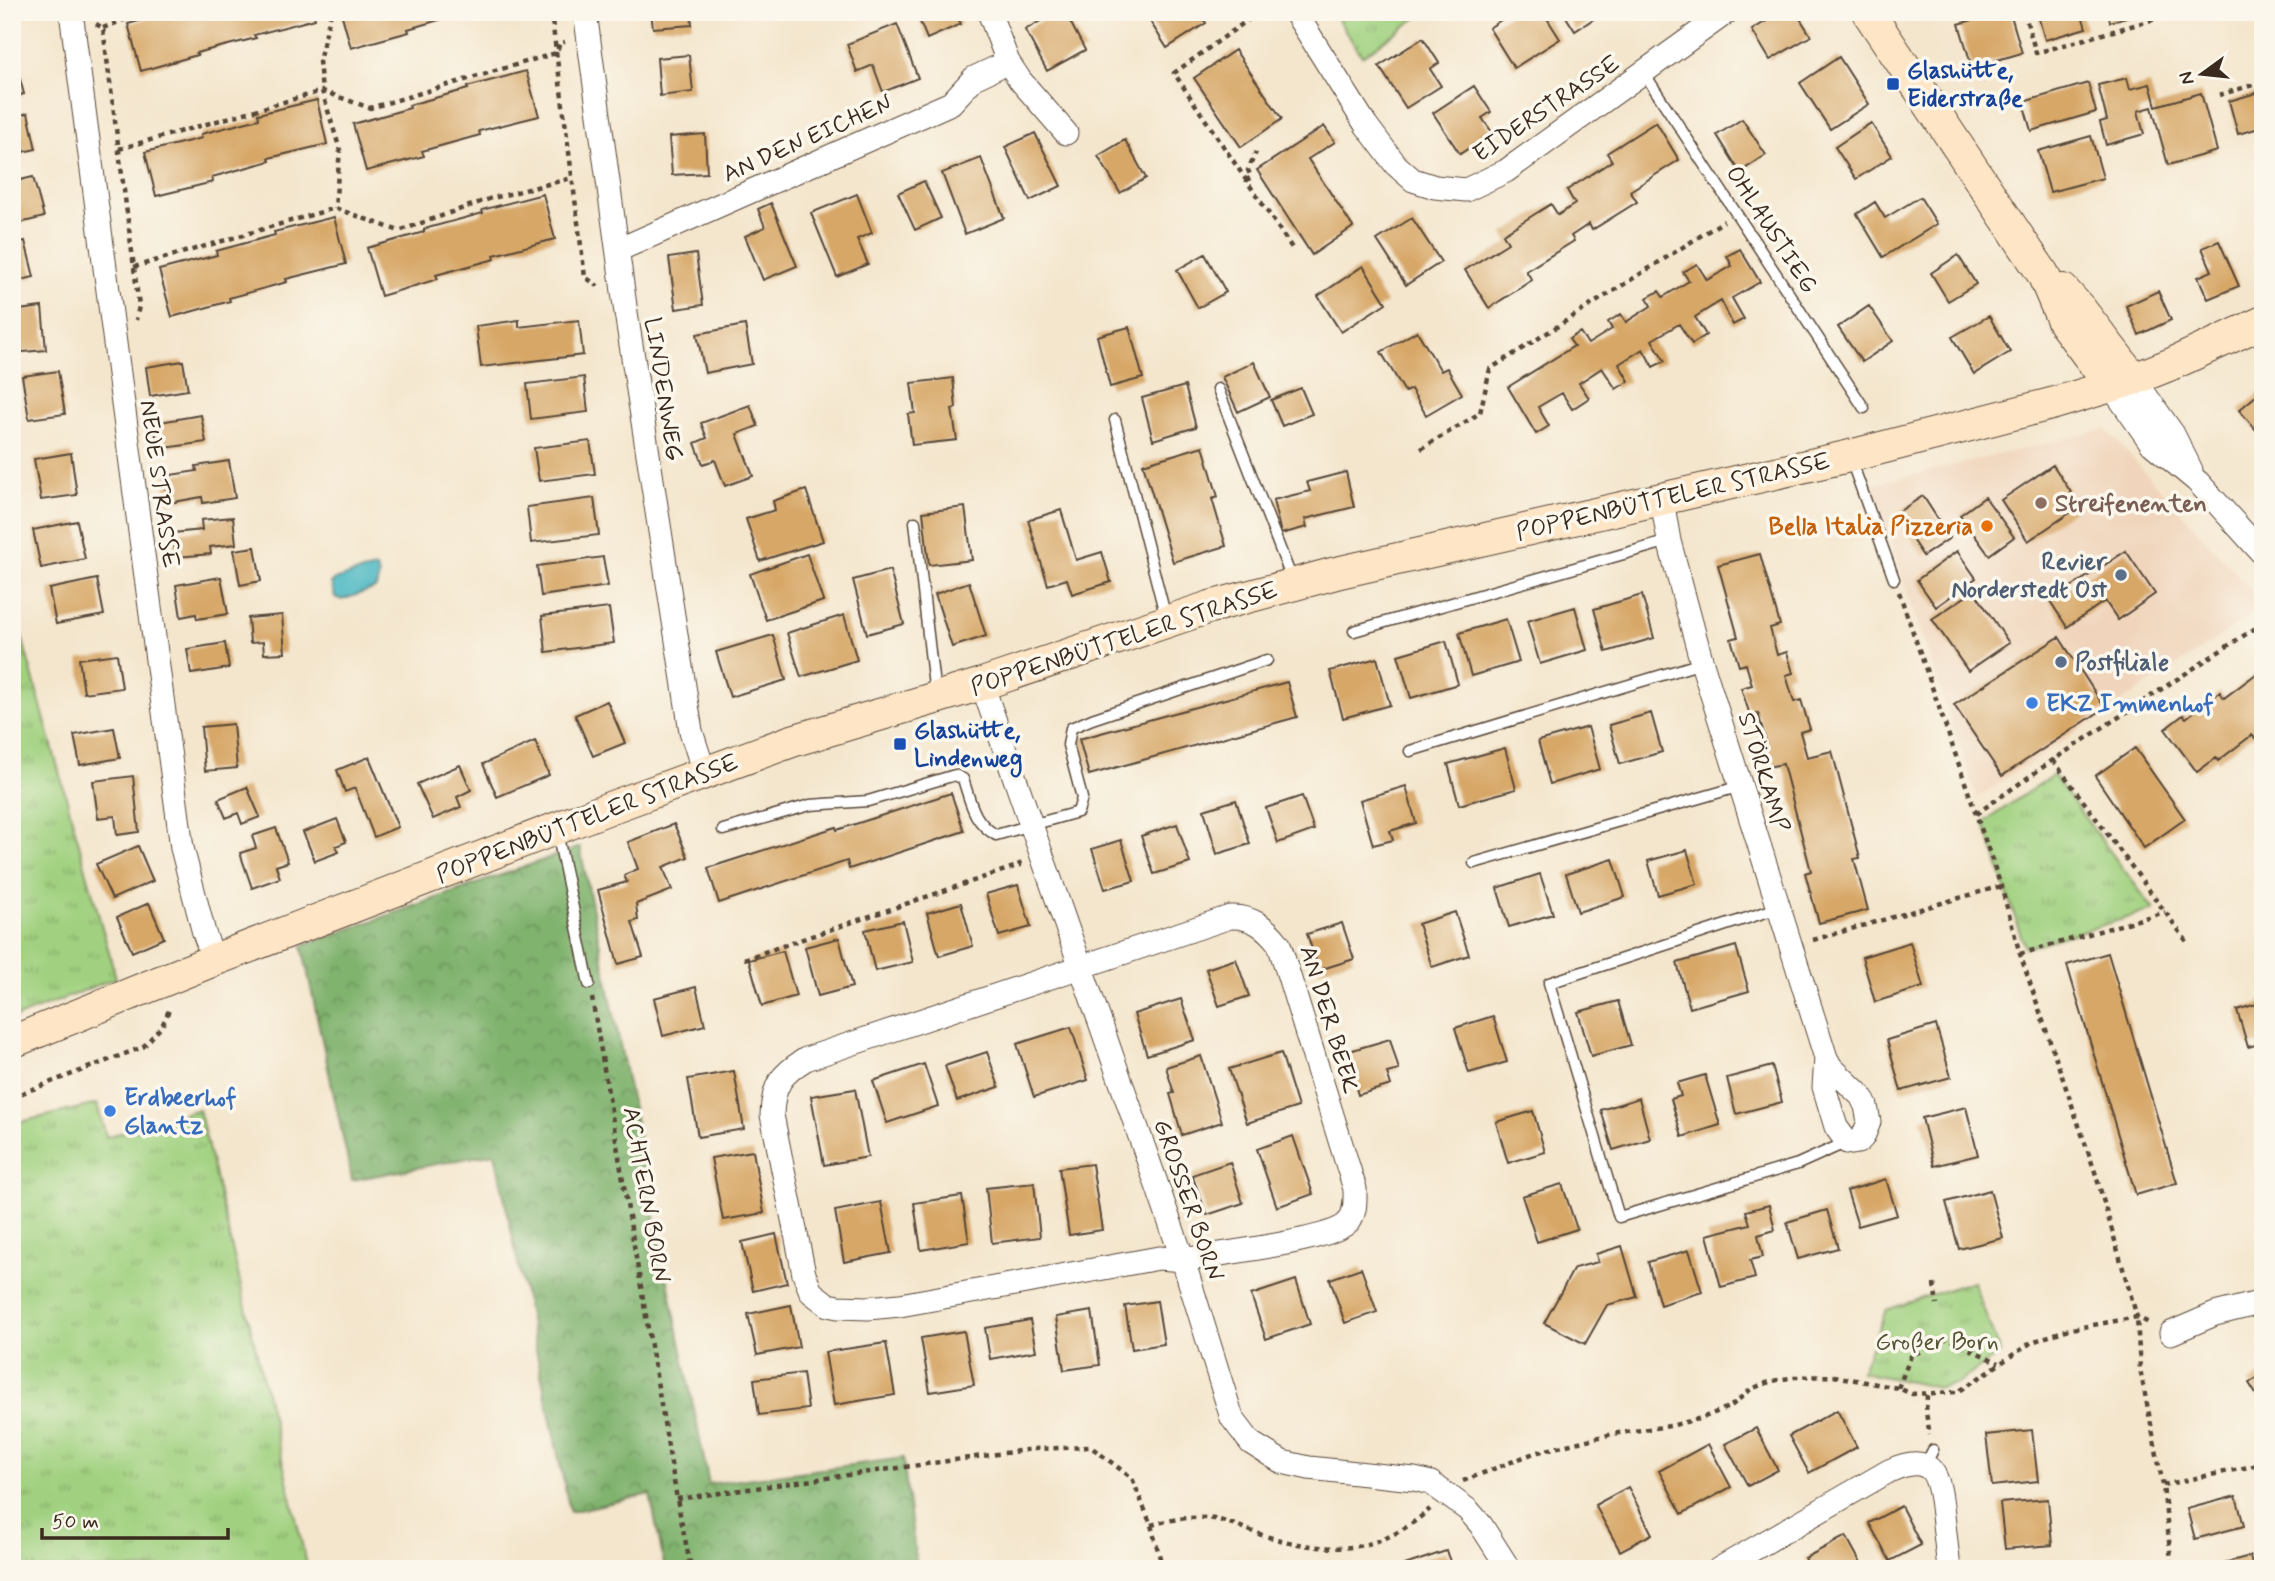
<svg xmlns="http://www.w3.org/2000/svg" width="2275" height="1581" viewBox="0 0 2275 1581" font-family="Mynerve,sans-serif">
<defs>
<pattern id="grass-tufts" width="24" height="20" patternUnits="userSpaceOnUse" patternTransform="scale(1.75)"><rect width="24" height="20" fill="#a1d180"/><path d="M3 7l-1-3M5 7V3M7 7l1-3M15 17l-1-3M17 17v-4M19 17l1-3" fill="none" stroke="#84aa68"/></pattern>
<pattern id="forest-crowns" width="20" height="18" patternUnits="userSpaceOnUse" patternTransform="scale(1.75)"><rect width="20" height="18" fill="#80b36e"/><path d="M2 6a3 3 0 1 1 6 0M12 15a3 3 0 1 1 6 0" fill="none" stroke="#6a925a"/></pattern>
</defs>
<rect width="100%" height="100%" fill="#fbf7ec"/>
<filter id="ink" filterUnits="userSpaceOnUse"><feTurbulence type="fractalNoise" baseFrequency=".0143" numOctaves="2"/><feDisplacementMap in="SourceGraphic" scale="14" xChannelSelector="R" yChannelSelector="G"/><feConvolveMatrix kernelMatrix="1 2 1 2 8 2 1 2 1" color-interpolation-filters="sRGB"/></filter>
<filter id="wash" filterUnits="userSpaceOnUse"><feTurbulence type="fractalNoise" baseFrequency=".00686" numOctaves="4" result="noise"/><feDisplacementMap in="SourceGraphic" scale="28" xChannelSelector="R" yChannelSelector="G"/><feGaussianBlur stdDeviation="1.57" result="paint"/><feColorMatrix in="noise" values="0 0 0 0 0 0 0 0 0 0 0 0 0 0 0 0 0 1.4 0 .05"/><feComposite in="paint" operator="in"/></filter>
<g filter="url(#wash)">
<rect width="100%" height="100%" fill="#f4e6cd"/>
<!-- built -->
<path fill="#f0d5bc" d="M2106,429L2263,603V608L1977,798L1871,485Z"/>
<!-- grass -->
<path fill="url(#grass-tufts)" stroke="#6e7e4f" stroke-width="2" d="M1333,12H1425L1362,56Z
M12,601L116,978L12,1019Z
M2053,775L2154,910L2025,948L1984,822Z
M97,1104L106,1137L199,1109L308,1569H12V1124Z
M1973,1281L2000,1353L1958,1383L1939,1388L1861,1372L1886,1310Z"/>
<!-- forest -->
<path fill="url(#forest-crowns)" stroke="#5e6e46" stroke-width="2" d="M580,847L709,1484L903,1458L917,1569H665L650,1494L570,1512L495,1153L352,1180L302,946Z"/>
<!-- water -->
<path fill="#49b7c2" stroke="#427070" stroke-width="2" d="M376,568L379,576L376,588L342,600L335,597L331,583C338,577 365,570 376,568Z"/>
<g id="blocks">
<!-- building -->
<path fill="#d7a768" d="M171,12H313L315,19L254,35L256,38L196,53L197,55L141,71L128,24Z
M341,12H463V13L408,29L409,32L351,48Z
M651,12H691L692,25L653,28Z
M916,12H955L961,24L927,39Z
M1056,12H1065L1085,50L1047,71L1025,30Z
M1144,12H1198L1206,23L1167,48Z
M1513,12H1543L1560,39L1514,68L1489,28Z
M1563,12H1604L1575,31Z
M1781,12H1796L1811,36L1770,60L1752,30Z
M1999,12H2010L2022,53L1972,67L1959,24Z
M2037,12H2081L2086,28L2045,40Z
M2108,12H2139V13L2110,22Z
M897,24L918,78L883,92L873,65L857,72L847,44Z
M1423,38L1439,63L1430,69L1441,86L1406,108L1379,66Z
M1235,50L1282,119L1241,147L1194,78Z
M689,55L693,92L660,96L657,58Z
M1839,57L1869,104L1830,129L1800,83Z
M12,60H15L24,94L12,97Z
M526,71L539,116L479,131L480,135L422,151L424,156L366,171L353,124L410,108L409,105L468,89L467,87Z
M2127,78L2130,89L2150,84L2156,106L2201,93L2217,151L2168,165L2152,107L2138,111L2144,134L2106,145L2100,122L2107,120L2098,85Z
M2088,83L2096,112L2031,131L2023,102Z
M1474,86L1491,112L1482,118L1492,132L1460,154L1433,113Z
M2263,91V127L2238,134L2229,101Z
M317,100L327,144L269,158L270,161L212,177L213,182L156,196L145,152L202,138L201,134L259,119L258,114Z
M28,113L36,149L18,153L20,162L12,163V117Z
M1742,119L1766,155L1740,172L1717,135Z
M1656,122L1679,160L1630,191L1637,202L1592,230L1589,224L1571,236L1574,241L1526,271L1532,280L1489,308L1465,270L1508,243L1503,234L1551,204L1558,215L1575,204L1567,190L1612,161L1607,153Z
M1871,123L1892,156L1856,179L1835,147Z
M1324,126L1335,142L1308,159L1353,227L1312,255L1257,170Z
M1035,133L1061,186L1030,201L1005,147Z
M705,134L707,173L672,175L669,137Z
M2091,136L2103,178L2050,192L2038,151Z
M1125,140L1146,178L1120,193L1098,156Z
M981,158L1004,218L965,234L942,173Z
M33,177L44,217L12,225V182Z
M924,181L941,218L915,230L898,193Z
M543,194L555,239L494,255L495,259L436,275L438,279L381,296L367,248L424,232V229L483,213L482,210Z
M857,194L872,233L857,239L868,264L837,277L811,213Z
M1920,197L1937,224L1883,257L1857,214L1875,202L1885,218Z
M771,203L797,266L763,280L745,236L765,227L758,209Z
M334,217L346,264L286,279L287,282L229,298L230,301L172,317L159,270L217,255L216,251L275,235L274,232Z
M1412,218L1441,262L1406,285L1377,240Z
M25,241L34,277L12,282V244Z
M2219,241L2239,286L2208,299L2198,277L2212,271L2202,248Z
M1740,249L1760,282L1732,298L1744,319L1733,325L1721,301L1695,317L1706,335L1692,344L1679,324L1652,340L1665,361L1653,367L1643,349L1619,364L1629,381L1616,389L1602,368L1579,383L1589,398L1572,409L1562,393L1538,407L1549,426L1536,434L1508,387L1574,346L1569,339L1580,332L1588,344L1612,329L1608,322L1621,314L1626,322L1651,306L1647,298L1659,291L1663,297L1689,281L1683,272L1697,264L1707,280L1732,266L1727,256Z
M696,254L703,305L676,309L669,258Z
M1205,254L1226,292L1198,308L1177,270Z
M1958,255L1976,284L1948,301L1931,273Z
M1363,266L1386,303L1341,332L1318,296Z
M2158,291L2171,320L2139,335L2126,306Z
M1869,306L1893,341L1862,362L1838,327Z
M42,307L46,350L12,353V311Z
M1989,316L2010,352L1974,374L1952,337Z
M519,320V327L579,320L583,355L481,367L476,326Z
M745,325L752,364L705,373L697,334Z
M1129,327L1143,378L1110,387L1097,336Z
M1417,331L1441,371L1447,368L1462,394L1426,415L1411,389L1405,392L1381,352Z
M183,361L188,390L150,396L146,367Z
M1254,362L1270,397L1238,412L1222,377Z
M58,371L65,414L29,419L22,376Z
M584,377L588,412L531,419L527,384Z
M953,378L956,408L952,409L957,440L912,445L908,414L915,413L911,383Z
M1185,386L1196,427L1153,440L1142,398Z
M1301,388L1312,414L1282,426L1271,400Z
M2263,390V438L2239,410Z
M750,405L758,426L737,434L753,476L725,486L715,460L703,464L695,443L707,438L701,423Z
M201,415L206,442L158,449L154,423Z
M590,441L595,474L539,481L534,448Z
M1203,446L1218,497L1212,499L1226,546L1173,562L1143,464Z
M71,453L77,495L41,500L34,459Z
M229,461L235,498L203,503L202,497L168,503L164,476L197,471L196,466Z
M2053,465L2080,506L2028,541L2001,500Z
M1346,472L1354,507L1305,519L1307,527L1281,534L1273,500L1310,491L1307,482Z
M806,490L823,541L760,561L746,519L775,510L773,501Z
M1923,496L1950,538L1923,556L1895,514Z
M1985,497L2014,537L1989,555L1960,515Z
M594,498L599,535L531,543L527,507Z
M965,507L972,560L929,565L923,512Z
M1061,510L1076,560L1102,552L1111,582L1072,594L1067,579L1048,585L1028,520Z
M233,517L236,544L210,547L211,554L176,557L173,533L202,530L201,520Z
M77,521L85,559L41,568L33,530Z
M255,547L261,581L240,585L234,550Z
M1957,551L1976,578L1936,607L1917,580Z
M2126,551L2155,594L2118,620L2105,601L2067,627L2050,601Z
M807,554L823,601L766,620L750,574Z
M1760,554L1780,625L1770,628L1777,655L1787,652L1793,673L1786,675L1794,702L1801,700L1810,729L1800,732L1807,757L1832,751L1860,858L1854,859L1868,910L1819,923L1805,873L1811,871L1783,764L1767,767L1760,744L1766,742L1758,713L1750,715L1741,688L1752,685L1746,664L1739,666L1731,639L1738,637L1718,565Z
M603,557L608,586L541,596L537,566Z
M890,570L904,624L867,634L853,580Z
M221,577L228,614L197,619L196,614L181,617L176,585Z
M97,579L104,615L56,624L49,589Z
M969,582L986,636L952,647L935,594Z
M1974,591L2009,643L1968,671L1932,619Z
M1642,595L1654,638L1606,652L1594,609Z
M1575,607L1587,650L1540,664L1527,621Z
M609,608L614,643L546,652L542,616Z
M282,615L285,653L264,654L263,642L250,643L248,618Z
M844,615L857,660L801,677L787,633Z
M1506,619L1519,662L1471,676L1459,633Z
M773,635L786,680L730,697L716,652Z
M2059,637L2105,708L2002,776L1954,705Z
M1446,641L1458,684L1411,698L1398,655Z
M225,643L229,668L191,674L187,649Z
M117,654L122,688L84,693L79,659Z
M1377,658L1390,705L1343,718L1330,671Z
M2260,671L2263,674V734L2256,739L2252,735L2218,761L2216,758L2197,772L2165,729L2183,715L2186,718L2220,692L2224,698Z
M1287,682L1297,717L1089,775L1079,739Z
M607,701L625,743L593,756L575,715Z
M1651,713L1662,752L1620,764L1609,725Z
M233,724L237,768L205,771L201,727Z
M1588,727L1600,769L1550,784L1538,741Z
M114,728L120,758L80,765L74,735Z
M535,741L549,775L497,797L483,764Z
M1505,748L1516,789L1459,805L1448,764Z
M2135,748L2185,819L2144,848L2095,776Z
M369,757L398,827L374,837L355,788L345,792L337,770Z
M460,765L471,790L457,797L461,807L433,819L417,784Z
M133,776L139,832L117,835L115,816L98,818L93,781Z
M1406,786L1416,823L1390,831L1393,840L1373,845L1360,800Z
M247,787L260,817L242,824L238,813L226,818L218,799Z
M951,793L964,831L849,869L847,861L719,903L708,868L836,827L837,830Z
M1302,796L1314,830L1278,843L1266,808Z
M1236,800L1250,844L1217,854L1204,810Z
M337,819L346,842L336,846L339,852L315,861L303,832Z
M674,824L688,857L663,867L672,890L636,904L638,920L632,922L643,957L618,964L598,890L627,882L624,875L638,869L628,842Z
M1177,824L1190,863L1154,874L1141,836Z
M276,828L288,862L276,866L280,878L252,888L240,853L256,848L252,836Z
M1121,840L1134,881L1105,889L1092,849Z
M138,846L153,881L112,899L96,864Z
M1687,850L1697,884L1658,895L1648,861Z
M1613,859L1625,897L1578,912L1566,874Z
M1540,874L1553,914L1509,927L1497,888Z
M1018,885L1031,927L999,936L986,894Z
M149,903L164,938L132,952L117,917Z
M961,903L973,946L939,956L927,913Z
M1455,912L1469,955L1432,967L1418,924Z
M903,921L913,962L875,971L865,930Z
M1342,923L1354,959L1319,970L1307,934Z
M839,938L852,987L818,996L805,947Z
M1910,942L1923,987L1875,1002L1862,957Z
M1736,946L1749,991L1690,1008L1677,963Z
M783,951L796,996L762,1006L749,960Z
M2108,953L2177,1183L2136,1195L2067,965Z
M1236,959L1249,996L1219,1006L1206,969Z
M696,987L705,1025L663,1036L654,998Z
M1181,999L1195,1040L1147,1055L1134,1014Z
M1618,1001L1631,1045L1591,1056L1578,1012Z
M2263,1002V1043L2248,1047L2237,1010Z
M1493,1016L1507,1062L1469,1073L1455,1028Z
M1936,1025L1951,1077L1901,1091L1887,1040Z
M1071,1027L1088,1080L1034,1097L1017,1044Z
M1390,1039L1399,1070L1387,1073L1391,1085L1358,1095L1346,1052Z
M987,1052L999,1087L957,1101L945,1066Z
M1281,1053L1298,1107L1247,1123L1229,1069Z
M1201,1056L1222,1122L1182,1135L1170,1094L1174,1093L1166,1067Z
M924,1064L938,1106L887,1123L873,1081Z
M1772,1066L1782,1102L1736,1114L1727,1078Z
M734,1071L744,1129L698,1137L688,1079Z
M1705,1075L1720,1125L1682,1137L1671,1099L1681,1096L1677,1083Z
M855,1089L868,1157L824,1165L811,1096Z
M1639,1098L1650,1139L1613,1150L1601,1110Z
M1966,1107L1978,1155L1934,1166L1922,1118Z
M1533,1111L1545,1152L1508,1163L1496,1122Z
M1293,1136L1313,1194L1277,1207L1257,1149Z
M753,1151L764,1213L723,1220L711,1158Z
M1230,1162L1243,1203L1207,1215L1192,1175Z
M1092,1164L1102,1230L1069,1235L1059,1168Z
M1886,1179L1897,1215L1858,1226L1847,1191Z
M1034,1183L1040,1237L992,1243L986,1188Z
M1562,1184L1577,1229L1537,1242L1522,1196Z
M1990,1190L2003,1238L1959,1249L1946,1202Z
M962,1196L969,1242L921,1250L914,1203Z
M881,1202L891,1253L844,1262L835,1211Z
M1769,1205L1775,1230L1758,1235L1763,1257L1750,1260L1755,1278L1721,1287L1707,1235L1750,1224L1746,1211Z
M1827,1210L1838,1248L1798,1259L1787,1222Z
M776,1234L787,1283L753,1291L742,1242Z
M1622,1246L1637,1297L1607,1305L1585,1344L1544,1323L1574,1268L1598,1262L1596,1254Z
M1689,1250L1702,1292L1660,1305L1648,1262Z
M1361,1268L1377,1312L1345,1323L1330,1279Z
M1296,1280L1310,1324L1266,1339L1251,1295Z
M1157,1301L1164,1344L1132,1349L1125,1306Z
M791,1305L799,1347L757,1355L748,1314Z
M1092,1311L1100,1365L1064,1370L1056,1317Z
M1030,1320L1036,1351L990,1359L985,1328Z
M964,1331L974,1385L930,1392L921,1338Z
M886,1343L895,1395L834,1405L825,1352Z
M803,1373L808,1409L759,1415L754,1379Z
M2263,1374V1405L2249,1383Z
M1837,1410L1857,1447L1809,1473L1789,1436Z
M1756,1428L1778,1470L1748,1486L1725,1444Z
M2032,1430L2038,1481L1992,1486L1986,1435Z
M1708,1444L1731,1487L1682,1514L1659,1471Z
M1628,1487L1652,1534L1620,1551L1595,1505Z
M2236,1496L2244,1526L2195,1539L2187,1509Z
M2048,1499L2052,1545L2005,1549L2000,1503Z
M1901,1506L1921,1545L1890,1561L1869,1523Z
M1846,1536L1864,1569H1811L1805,1558Z
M1446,1551L1453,1569H1396V1568Z
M2250,1556L2253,1569H2205V1568Z"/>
</g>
</g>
<g filter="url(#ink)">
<use href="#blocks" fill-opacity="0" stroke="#574638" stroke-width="2"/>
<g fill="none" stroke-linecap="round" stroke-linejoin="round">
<defs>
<path id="lane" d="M1644,73L1864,408
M1218,389L1293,582
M1115,420L1166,618
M1851,460L1894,579
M915,522L935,695
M1354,631L1669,541
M1410,751L1702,663
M723,830L810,805L868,801L955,775L963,779C971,803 973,822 996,835L1078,812L1082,798L1068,745L1071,728L1092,719L1267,660
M557,832L589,984
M1474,863L1741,786
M1778,908L1549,983L1619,1217L1798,1164L1847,1142
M1925,1465L1933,1450"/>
<path id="street" d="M71,12L182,848L204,933L214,960
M585,12L625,306L691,731L704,772
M989,12L1008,62L1020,80L1066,133
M1295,12L1366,125L1396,165L1413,180L1435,187L1466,190L1506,171L1727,12
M618,250L951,103L974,78L1008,62
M2134,379L2173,434L2191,470
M2111,386L2152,444L2198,482L2263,554
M1662,500L1669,541L1702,663L1826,1058L1831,1067L1861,1096L1866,1106L1869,1122L1863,1137L1858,1142L1852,1143L1847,1142L1836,1127L1824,1087L1826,1058
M982,684L1183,1260L1232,1418L1251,1443L1282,1462L1309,1468L1414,1479L1431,1483L1468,1510L1481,1525L1509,1569
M1230,917C1252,916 1266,927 1279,944L1355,1189C1355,1200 1356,1212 1349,1221C1336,1240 1228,1252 1201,1257L1183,1260L1159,1258L900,1305L868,1308L838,1307L828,1305L811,1292L804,1274L772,1115C773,1085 781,1074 806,1059Z
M2171,1333L2215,1314L2263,1302
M1719,1569L1889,1471C1935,1450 1939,1477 1943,1515C1945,1533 1947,1551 1949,1569"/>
<path id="secondary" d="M1868,12L2043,274L2064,323L2111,386
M2063,290L2081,310L2134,379
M12,1042L214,960L612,807L792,741L982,684L1210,607L1336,573L1850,456L2055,403L2134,379L2174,363L2263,322"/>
</defs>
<!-- lane casing -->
<use href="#lane" stroke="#574638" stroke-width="13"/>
<!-- street casing -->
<use href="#street" stroke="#574638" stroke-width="25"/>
<!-- secondary casing -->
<use href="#secondary" stroke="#574638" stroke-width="34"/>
<!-- path -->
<path stroke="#574638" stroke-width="4.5" stroke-dasharray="5 5" stroke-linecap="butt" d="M331,12L319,61L322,91L340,150L335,208
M551,12L585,277L598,286
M1259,12L1174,73L1294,251
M2024,12L2036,53L2180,12
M96,24L103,28L139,306L136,320
M103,28L144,12
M2219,95L2263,82
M119,149L322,91L370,108L556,53L560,43L565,42
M1246,181L1251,177L1248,170L1256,152
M134,267L335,208L399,231L489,199L572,178
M1421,449L1480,413L1490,369L1724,221
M1899,592L2001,886L2020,954L2096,1175L2137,1317L2151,1324
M2053,760L2188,943
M1976,814L2053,760L2263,623
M1813,940L2001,886
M2020,954L2165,912
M744,959L1020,865L1019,862
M592,998L677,1499L691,1569
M12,1097L143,1047L162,1026L170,1008
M1934,1284L1937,1305
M1898,1388L1911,1356L1947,1338L1999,1363
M1927,1395L1926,1413L1930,1435
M1463,1481L1534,1453L1612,1434L1670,1426L1702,1418L1731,1406L1751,1389L1772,1381L1795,1377L1834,1376L1898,1388L1912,1394L1958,1392L2032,1342L2066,1330L2137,1317L2140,1369L2163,1485L2172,1569
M2163,1485L2263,1464
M677,1499L1033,1449L1091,1447L1132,1478L1151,1525L1163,1569
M1151,1525C1172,1519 1197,1515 1219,1520C1235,1524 1250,1531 1265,1536C1329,1554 1377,1556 1430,1509"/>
<!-- lane -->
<use href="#lane" stroke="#fff" stroke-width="10"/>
<!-- street -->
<use href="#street" stroke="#fff" stroke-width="23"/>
<!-- secondary -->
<use href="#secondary" stroke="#fde5c5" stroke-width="32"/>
</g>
</g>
<!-- markers -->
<g fill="#1a4fb4" stroke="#fbf7ec" stroke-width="2.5">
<rect x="1886" y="77" width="14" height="14" rx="3.5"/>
<rect x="893" y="737" width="14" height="14" rx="3.5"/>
</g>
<circle fill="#8d6e63" stroke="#fbf7ec" stroke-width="2.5" cx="2041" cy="503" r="7"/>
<circle fill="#e8710a" stroke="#fbf7ec" stroke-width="2.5" cx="1987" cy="526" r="7"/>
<g fill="#5c6f8a" stroke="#fbf7ec" stroke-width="2.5">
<circle cx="2121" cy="575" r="7"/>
<circle cx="2061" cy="662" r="7"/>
</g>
<g fill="#3f7fe0" stroke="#fbf7ec" stroke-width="2.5">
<circle cx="2032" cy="703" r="7"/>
<circle cx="110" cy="1111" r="7"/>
</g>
<g text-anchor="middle" stroke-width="7" stroke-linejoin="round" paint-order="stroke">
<!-- transit labels -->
<g font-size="24" font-weight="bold" fill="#164399" stroke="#fbf7ec" text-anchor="start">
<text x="1907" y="78">Glashütte,<tspan x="1907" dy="28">Eiderstraße</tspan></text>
<text x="914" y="738">Glashütte,<tspan x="914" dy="28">Lindenweg</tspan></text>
</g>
<!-- street labels -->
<g font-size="24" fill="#3b2a1e" stroke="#fbf7ec">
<text transform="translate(1546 108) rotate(-34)" y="8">EIDERSTRASSE</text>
<text transform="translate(807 138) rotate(-24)" y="8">AN DEN EICHEN</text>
<text transform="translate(1772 229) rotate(57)" y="8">OHLAUSTIEG</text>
<text transform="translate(664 389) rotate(81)" y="8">LINDENWEG</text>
<text transform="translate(160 484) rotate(82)" y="8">NEUE STRASSE</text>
<text transform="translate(1673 496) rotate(-13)" y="8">POPPENBÜTTELER STRASSE</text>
<text transform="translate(1124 638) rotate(-18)" y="8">POPPENBÜTTELER STRASSE</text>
<text transform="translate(1764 772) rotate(73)" y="8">STÖRKAMP</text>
<text transform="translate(587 818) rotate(-21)" y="8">POPPENBÜTTELER STRASSE</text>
<text transform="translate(1330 1019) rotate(73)" y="8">AN DER BEEK</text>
<text transform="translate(647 1195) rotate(80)" y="8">ACHTERN BORN</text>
<text transform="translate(1189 1200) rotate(71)" y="8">GROSSER BORN</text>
</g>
<!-- education labels -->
<g font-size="24" font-weight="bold" fill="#785e54" stroke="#fbf7ec" text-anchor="start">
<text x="2055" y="511">Streifenenten</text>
</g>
<!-- food labels -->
<g font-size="24" font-weight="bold" fill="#c56008" stroke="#fbf7ec" text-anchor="end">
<text x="1973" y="534">Bella Italia Pizzeria</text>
</g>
<!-- service labels -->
<g font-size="24" font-weight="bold" fill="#4e5e75" stroke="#fbf7ec" text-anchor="end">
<text x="2107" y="569">Revier<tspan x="2107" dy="28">Norderstedt Ost</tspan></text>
<text x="2075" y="670" text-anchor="start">Postfiliale</text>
</g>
<!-- shop labels -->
<g font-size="24" font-weight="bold" fill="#366cbe" stroke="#fbf7ec" text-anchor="start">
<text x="2046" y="711">EKZ Immenhof</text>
<text x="124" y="1105">Erdbeerhof<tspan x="124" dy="28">Glantz</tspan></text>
</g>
<!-- park labels -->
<g font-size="24" fill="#545436" stroke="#fbf7ec">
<text x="1937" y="1349">Großer Born</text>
</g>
</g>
<!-- margin -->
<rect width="2275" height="1581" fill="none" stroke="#fbf7ec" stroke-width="42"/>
<!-- north arrow -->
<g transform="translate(2202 74) rotate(255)" stroke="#fbf7ec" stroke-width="5" paint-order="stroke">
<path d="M0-5L12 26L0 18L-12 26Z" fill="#3b2a1e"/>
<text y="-10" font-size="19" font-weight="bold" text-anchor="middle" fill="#3b2a1e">N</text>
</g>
<!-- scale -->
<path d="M42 1528v10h186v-10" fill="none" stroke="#3b2a1e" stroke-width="3.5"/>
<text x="52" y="1528" font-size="21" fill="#3b2a1e" stroke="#fbf7ec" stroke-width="5" paint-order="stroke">50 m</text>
</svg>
